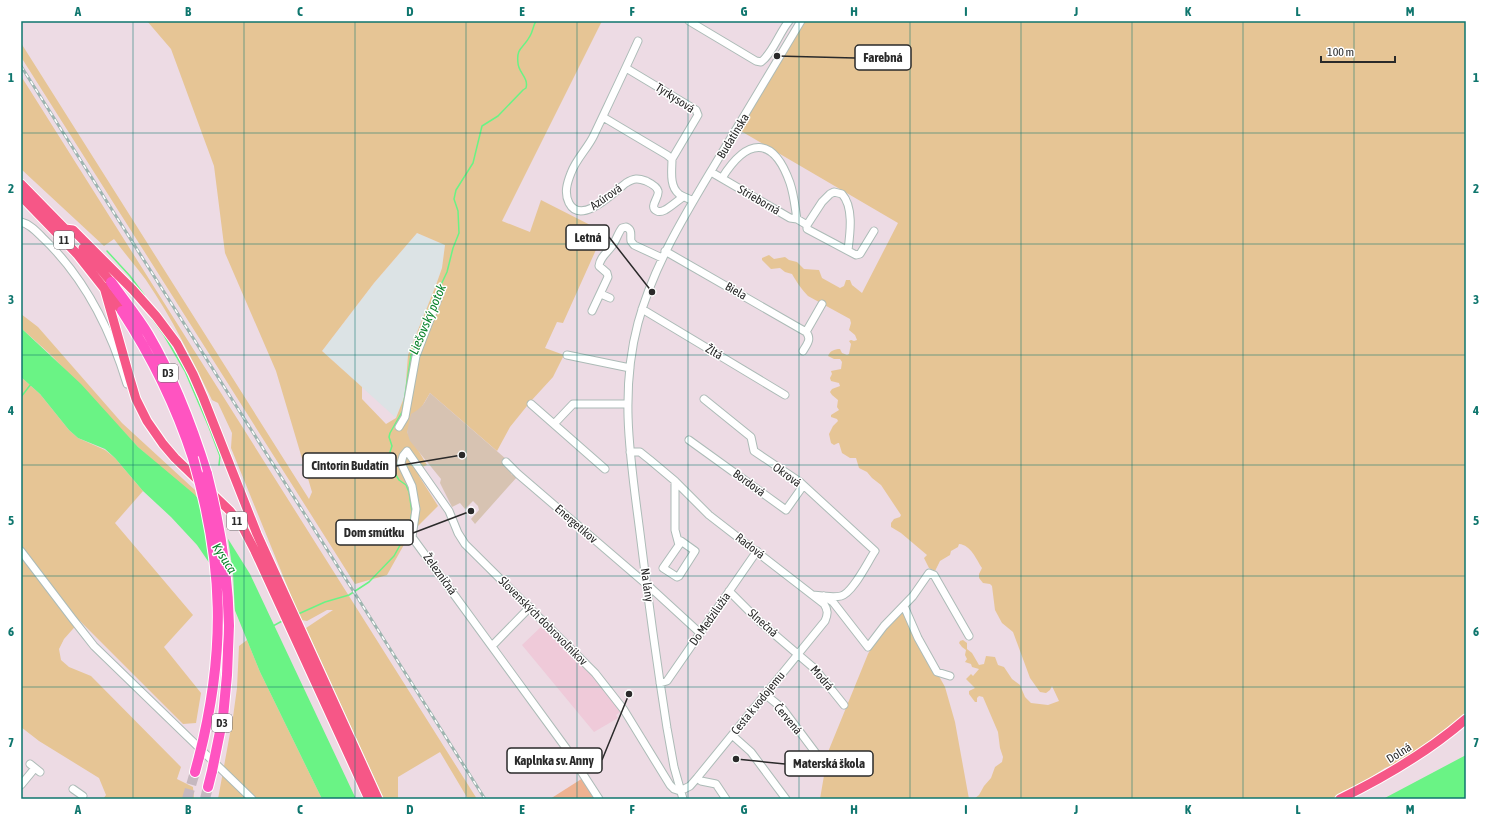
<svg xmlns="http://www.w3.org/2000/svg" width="1487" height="820" viewBox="0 0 1487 820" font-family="'Asap Condensed',sans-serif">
<rect width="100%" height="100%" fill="#eddbe4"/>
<!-- industrial -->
<path fill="#dce3e5" d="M417,233L445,245L442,268L436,285L408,355L405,395L396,418L322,351L374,283Z"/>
<!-- education -->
<path fill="#efcad9" d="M543,625L589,672L622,711L616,715L618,718L594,732L522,645Z"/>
<!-- green -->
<path fill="#e6c595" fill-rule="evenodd" d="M147,21H602L502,221L530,232L541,200L604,232L563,323L557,322L545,348L564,355L553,377L531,401L510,427L497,451L430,393L407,432L427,465L418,469L419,476L438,506L410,534L387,575L355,584L21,57V43L309,499L312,492L276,371L225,253L214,166L171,49ZM417,233L445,245L442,268L436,285L408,355L405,395L396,418L386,424L362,399V387L322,351L374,283Z
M798,21H1466V715L1465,717L1449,726L1428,744L1410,755L1401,759L1393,765L1385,768L1356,787L1343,791L1332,799H974L979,795L984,786L991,778L995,767L1002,762L1003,757L1000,748L998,732L983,697L979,696L977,698V702H975L969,694V691L975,688L966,679L971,674L973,676L979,669L972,667L971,664L965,662L967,659L965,655L966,650L962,647L959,643L960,641L963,640L967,643V649L972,653L979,665L984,664L986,656L995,657L998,665L1004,667L1012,679L1020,685L1025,697L1031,703L1048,705L1059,701L1052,686L1050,690L1046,693L1040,692L1030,678L1013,632L1002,623L995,610L992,586L990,584L983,583L979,578V574L982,568C976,559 971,545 959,544L958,547L951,551L950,555L940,561L935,571L929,568L924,558L927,555L901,533L891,527V523L894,519L900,517L901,515L881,485L872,478L867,472L859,468L856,458H850L842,453L839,443H838L834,445L831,443L829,434L833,426L838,421L837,419L831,417V415L839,410L837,407L838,400L832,395L830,392L832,389L840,386L839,383L831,381L830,378L832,374L831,371L841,369L842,362L840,359H834L828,356C830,351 834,349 840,349L842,353L847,355L849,354L851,344L849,341L851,340L854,341L857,340L855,335L849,330L851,323L850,319L808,296C802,290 796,281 792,274L785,272L780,268L771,269L762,260V258L769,255L774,259L785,257L789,260L797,262L804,269L819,270L822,278L840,288L844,286L846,280H850L852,285L862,293L898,223L734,127Z
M21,76L477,799H468L440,752L398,777V799H384L306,628L333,610H327L307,621L301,620L231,448L232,433L218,403L212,400C192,359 172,318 146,280C136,266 124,253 114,239L104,246L21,169Z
M21,314L38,327L122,423L195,490L197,499L138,447L51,355L21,328Z
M21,377L40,394L69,430L78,438L105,450L115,458L143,491L115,523L193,615L164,647L201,693L196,723L183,724L80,621L64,639L59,649L61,660L69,667L91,676L181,767L177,779L193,787L194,799H103L106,795L99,778L39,741L21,727Z
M905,602L925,651L945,687L955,722L969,799H820L828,752L868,654L881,630Z
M247,640L260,672L322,799H218L233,717L237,688L239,646Z"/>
<!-- cemetery -->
<path fill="#d7c3b2" d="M430,393L506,459L503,463V465L512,471L511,474L517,477L475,524L471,519L479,510L478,506L473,501L465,509L460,503L452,507L440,483L441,479L410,441L407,432L411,414C422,408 424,404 430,393Z"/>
<!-- pitch -->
<path fill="#eeb291" d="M583,778L597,799H550Z"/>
<!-- water -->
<path fill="#6af385" d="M21,328L81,384L138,447L194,494L215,518L250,574L356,799H322L260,672L225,586L197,545L171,517L143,491L115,458L105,449L78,438L69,430L40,394L21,377Z
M1466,755V799H1383Z"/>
<!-- pier -->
<path fill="#eddbe4" d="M217,517L227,532L233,573L235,615L223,587Z"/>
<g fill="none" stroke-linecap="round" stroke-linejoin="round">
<!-- stream -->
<path stroke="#6af385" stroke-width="1.5" d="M107,251L130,276L144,295
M439,289L447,272L453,248L459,233L458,211L454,199L456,190L473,163L482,126L498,116L523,90L526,88C529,78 518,72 518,63C516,47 524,48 530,36C533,31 533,26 536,21
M151,317L164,335L185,371L209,427L220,456L219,465
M21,397L31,384
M403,408L411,355L431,304L436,294
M296,615L325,602L349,595L369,582L394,556L409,529L412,512L409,492L406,485L399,480L394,472L388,458L392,446L389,437L390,433L402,412
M273,626L284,620"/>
<!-- highway-tunnel -->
<path stroke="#c6b8bf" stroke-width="10" stroke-dasharray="10 5" stroke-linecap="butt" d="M187,799L195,772
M205,799L208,787"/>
<defs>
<path id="minor" d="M689,21L756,61L761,62C773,53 779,33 789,21
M638,41C624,72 609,103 594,135C588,148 576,159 571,173C567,183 564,193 569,203C581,226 614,192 626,183C634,178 638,178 646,181C650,183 657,186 658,191C660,197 648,207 657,211C659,212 663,211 665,210C672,206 677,201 683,197
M626,68L696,110L698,115L672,159
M603,117L667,155L672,159C672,170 669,186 679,194C683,197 688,198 693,201
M711,172L790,218L797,219L807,225V229L856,255L860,254L874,231
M722,178C747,138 773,135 790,183C794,195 795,207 797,219
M21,222C30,224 37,232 43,238C84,277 111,331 127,384
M807,225L822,202L830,194L834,192L842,194C854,207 850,234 848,250
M665,251L806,332
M601,294L610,298
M642,309L785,395
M592,311L608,277L607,273L599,266C600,257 607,253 612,246C616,241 618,233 622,228L626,227C633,230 630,235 631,241L634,245L662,258
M803,351C807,344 812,339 806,332L822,304
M567,355L630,368
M704,399L751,437L754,451L800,482L875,551C868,561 853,593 841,596C833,598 822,596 813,595
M531,404L605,469
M554,424L573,404H627
M399,427L405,417L416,356L441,291
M689,440L786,510L803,486
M506,462L518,474L652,589L700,633
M675,481V530L679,545L663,568L677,577L679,576L695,551L681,541L679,545
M21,551L72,618L94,646L252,799
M729,591L760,622L815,669L844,705
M824,596L833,602L868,647L884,626L913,596L929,573L934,575L969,636
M904,606L918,638L937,672L950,676
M492,646L530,607
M660,683L667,681L757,551
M766,695L782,708L824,764
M732,735L751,752L786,799
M30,764L40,772
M697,778L701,781L716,784L726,799
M21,785L35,768
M73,789L83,796
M599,799L566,748L412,537L416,509L412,486L401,463L403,456L407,451L449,511L458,533L465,544L595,673L624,710L670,785L674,789L680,791L690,786L697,778L825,621C828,614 828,610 824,604L709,515L675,481L650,460L640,452H630
M683,799L674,767L667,728C657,664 648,599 640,533C631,462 619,394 638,323C654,264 686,213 717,161C745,114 773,68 801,21"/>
<path id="major" d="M21,184L69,233
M21,196L77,254L122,311
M65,229L73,230L133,290L156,316L177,344L193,374L203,397L257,534L378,799
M83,248L111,282
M104,287L130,379L136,399L147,421L163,444L175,458L230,511L243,528L255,551L369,799
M1340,799C1385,777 1428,752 1466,719"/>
<path id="highway" d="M111,282C123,299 137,316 148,334C174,378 192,426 207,474
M122,311C152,357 176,406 193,458
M227,675L229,625
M195,772L199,757
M208,787L212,771"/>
</defs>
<!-- minor casing -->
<use href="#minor" stroke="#acbbb7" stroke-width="9"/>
<!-- major casing -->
<use href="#major" stroke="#fff" stroke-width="11"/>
<!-- highway casing -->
<use href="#highway" stroke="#fff" stroke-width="12"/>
<!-- minor -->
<use href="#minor" stroke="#fff" stroke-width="7"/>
<!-- major -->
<use href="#major" stroke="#f65787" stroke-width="9"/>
<!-- highway -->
<use href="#highway" stroke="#ff54c1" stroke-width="10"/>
<defs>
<path id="rail" d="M21,66L485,799"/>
</defs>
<!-- rail casing -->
<use href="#rail" stroke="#9eb5b0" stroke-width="3"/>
<!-- rail -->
<use href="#rail" stroke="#fff" stroke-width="1.5" stroke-dasharray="4.5" stroke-linecap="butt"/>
<defs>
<path id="highway-bridge" d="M193,458C224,564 226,651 199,757
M207,474C220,525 228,573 229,625
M212,771L223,717L227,675"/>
</defs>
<!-- highway-bridge casing -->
<use href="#highway-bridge" stroke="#fff" stroke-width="12" stroke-linecap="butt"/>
<!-- highway-bridge -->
<use href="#highway-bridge" stroke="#ff54c1" stroke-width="10"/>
</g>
<!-- grid -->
<path fill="none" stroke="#0f766e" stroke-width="1" stroke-opacity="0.55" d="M133,21V799M244,21V799M355,21V799M466,21V799M577,21V799M688,21V799M799,21V799M910,21V799M1021,21V799M1132,21V799M1243,21V799M1354,21V799M21,133H1466M21,244H1466M21,355H1466M21,465H1466M21,576H1466M21,687H1466"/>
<g text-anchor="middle" stroke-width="3" stroke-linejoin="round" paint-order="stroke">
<!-- shield labels -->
<g fill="#fff" stroke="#6a6a6a" stroke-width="1">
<rect x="54" y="231" width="20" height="18" rx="3"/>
<rect x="158" y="364" width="20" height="18" rx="3"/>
<rect x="227" y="512" width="20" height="18" rx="3"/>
<rect x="212" y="714" width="20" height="18" rx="3"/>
</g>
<g font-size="11" font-weight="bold" fill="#2a2a2a">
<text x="64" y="244">11</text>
<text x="168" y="377">D3</text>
<text x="237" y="525">11</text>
<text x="222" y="727">D3</text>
</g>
<!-- street labels -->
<g font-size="12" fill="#2a2a2a" stroke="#fff">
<text transform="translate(675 98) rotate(33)" y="4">Tyrkysová</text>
<text transform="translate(733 136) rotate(-59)" y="4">Budatínska</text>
<text transform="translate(606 197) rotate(-35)" y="4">Azúrová</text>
<text transform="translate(759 200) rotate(30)" y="4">Strieborná</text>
<text transform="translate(736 291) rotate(30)" y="4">Biela</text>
<text transform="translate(714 352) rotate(31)" y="4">Žltá</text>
<text transform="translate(787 475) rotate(36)" y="4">Okrová</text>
<text transform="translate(749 483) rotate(36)" y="4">Bordová</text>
<text transform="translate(576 524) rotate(41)" y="4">Energetikov</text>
<text transform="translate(750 546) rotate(38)" y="4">Radová</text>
<text transform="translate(440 574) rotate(54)" y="4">Železničná</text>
<text transform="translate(647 585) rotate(82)" y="4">Na lány</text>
<text transform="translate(710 619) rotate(-55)" y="4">Do Medzilužia</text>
<text transform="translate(543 621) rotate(45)" y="4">Slovenských dobrovoľníkov</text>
<text transform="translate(763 623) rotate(42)" y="4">Slnečná</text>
<text transform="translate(822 678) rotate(50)" y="4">Modrá</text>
<text transform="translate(758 703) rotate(-51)" y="4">Cesta k vodojemu</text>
<text transform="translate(788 719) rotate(50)" y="4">Červená</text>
<text transform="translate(1399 753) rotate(-32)" y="4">Dolná</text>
</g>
<!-- water labels -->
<g font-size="13" font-style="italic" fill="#0a832b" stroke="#fff">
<text transform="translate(427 319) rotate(-67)" y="5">Liešovský potok</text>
<text transform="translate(225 558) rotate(57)" y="5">Kysuca</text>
</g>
</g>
<!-- callouts -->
<path fill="none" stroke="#2a2a2a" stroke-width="1.5" d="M777 56L855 58M652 292L609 237M462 455L396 466M471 511L413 533M629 694L602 760M736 759L785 764"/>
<g fill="#2a2a2a" stroke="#fff" stroke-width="1.5">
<circle cx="777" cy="56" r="4"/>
<circle cx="652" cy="292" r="4"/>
<circle cx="462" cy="455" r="4"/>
<circle cx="471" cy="511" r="4"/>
<circle cx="629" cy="694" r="4"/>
<circle cx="736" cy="759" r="4"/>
</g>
<g fill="#fff" stroke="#2a2a2a" stroke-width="1.5">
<rect x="855" y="45" width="56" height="25" rx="4"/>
<rect x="566" y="225" width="43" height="25" rx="4"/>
<rect x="303" y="453" width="93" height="25" rx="4"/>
<rect x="336" y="520" width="77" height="25" rx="4"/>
<rect x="507" y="748" width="95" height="25" rx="4"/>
<rect x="785" y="751" width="88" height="25" rx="4"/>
</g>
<g font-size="13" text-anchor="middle" font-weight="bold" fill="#2a2a2a">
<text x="883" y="62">Farebná</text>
<text x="588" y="242">Letná</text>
<text x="350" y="470">Cintorín Budatín</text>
<text x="374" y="537">Dom smútku</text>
<text x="554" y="765">Kaplnka sv. Anny</text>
<text x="829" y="768">Materská škola</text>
</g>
<!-- border -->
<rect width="1487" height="820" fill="none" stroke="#ffffff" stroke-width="44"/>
<!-- scale -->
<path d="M1321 56v6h74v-6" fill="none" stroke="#2a2a2a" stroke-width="2"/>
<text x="1327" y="56" font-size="12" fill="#2a2a2a" stroke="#ffffff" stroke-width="3" paint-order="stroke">100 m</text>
<rect x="22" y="22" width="1443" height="776" fill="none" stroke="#0f766e" stroke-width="1.5"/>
<g font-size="13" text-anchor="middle" font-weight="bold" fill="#0f766e">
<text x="78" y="16">A</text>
<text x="188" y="16">B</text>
<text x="300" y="16">C</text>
<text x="410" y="16">D</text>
<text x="522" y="16">E</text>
<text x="632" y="16">F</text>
<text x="744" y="16">G</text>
<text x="854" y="16">H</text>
<text x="966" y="16">I</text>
<text x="1076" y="16">J</text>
<text x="1188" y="16">K</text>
<text x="1298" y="16">L</text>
<text x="1410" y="16">M</text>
<text x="11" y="82">1</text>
<text x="1476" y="82">1</text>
<text x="11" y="193">2</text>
<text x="1476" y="193">2</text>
<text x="11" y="304">3</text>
<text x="1476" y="304">3</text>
<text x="11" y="415">4</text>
<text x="1476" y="415">4</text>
<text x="11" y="525">5</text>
<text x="1476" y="525">5</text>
<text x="11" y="636">6</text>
<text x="1476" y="636">6</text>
<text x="11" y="747">7</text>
<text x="1476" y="747">7</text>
<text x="78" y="814">A</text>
<text x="188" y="814">B</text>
<text x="300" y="814">C</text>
<text x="410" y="814">D</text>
<text x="522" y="814">E</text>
<text x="632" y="814">F</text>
<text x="744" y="814">G</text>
<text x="854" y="814">H</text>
<text x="966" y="814">I</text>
<text x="1076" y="814">J</text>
<text x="1188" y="814">K</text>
<text x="1298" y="814">L</text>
<text x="1410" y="814">M</text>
</g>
</svg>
